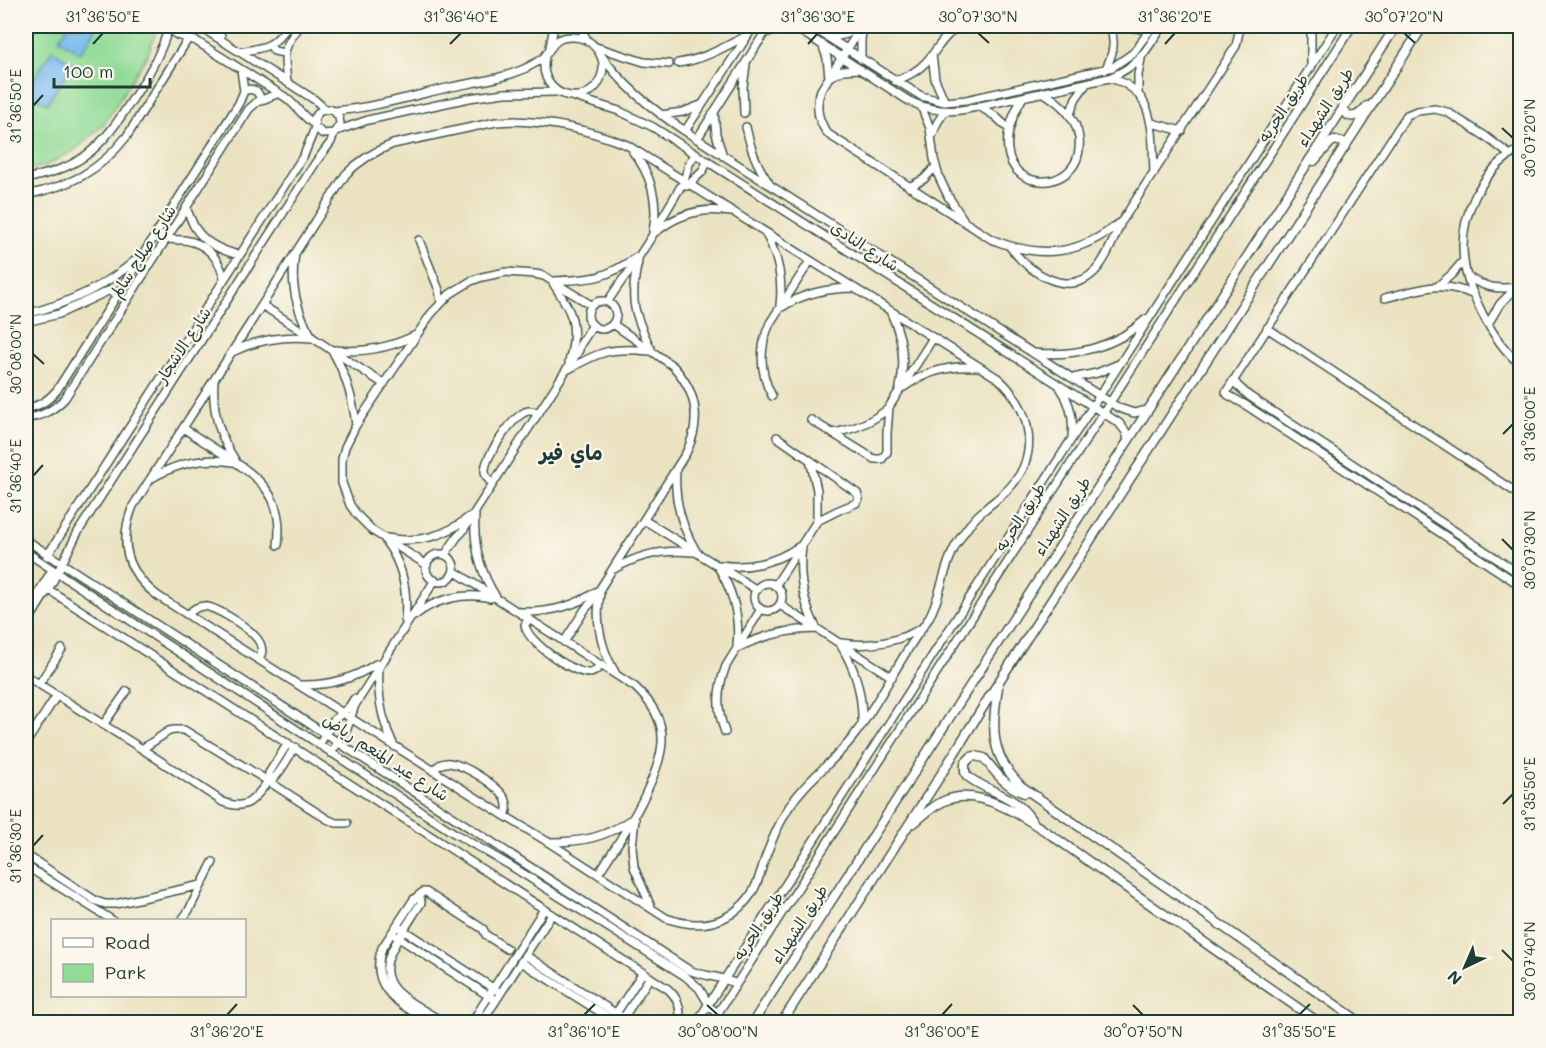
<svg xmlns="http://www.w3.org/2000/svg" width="1546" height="1048" viewBox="0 0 1546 1048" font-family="Mali,'Playpen Sans Arabic',sans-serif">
<rect width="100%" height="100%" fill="#fbf7ec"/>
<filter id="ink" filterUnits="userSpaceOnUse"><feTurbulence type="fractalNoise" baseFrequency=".0167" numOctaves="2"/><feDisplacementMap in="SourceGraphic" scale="12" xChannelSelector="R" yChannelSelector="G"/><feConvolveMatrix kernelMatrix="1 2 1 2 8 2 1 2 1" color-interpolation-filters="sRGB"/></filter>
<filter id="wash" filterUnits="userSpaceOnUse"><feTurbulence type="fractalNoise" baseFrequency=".008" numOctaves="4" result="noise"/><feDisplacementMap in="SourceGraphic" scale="24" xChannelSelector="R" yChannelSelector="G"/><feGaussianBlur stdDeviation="1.35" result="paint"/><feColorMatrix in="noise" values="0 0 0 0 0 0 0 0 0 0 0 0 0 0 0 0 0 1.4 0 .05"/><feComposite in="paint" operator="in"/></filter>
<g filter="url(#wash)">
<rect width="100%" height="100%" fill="#ebe2c1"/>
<!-- green -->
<path fill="#92db97" stroke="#588c66" stroke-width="1.5" d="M26,26H158L148,54L104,124L75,150L45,166L26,170Z"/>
<!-- water -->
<path fill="#7abbef" stroke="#4c7c92" stroke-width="1.5" d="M68,26H98L80,53L59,39Z
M52,50L73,64L47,104L26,91Z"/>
</g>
<g filter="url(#ink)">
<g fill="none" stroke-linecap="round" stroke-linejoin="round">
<defs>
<path id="minor" d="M199,26L315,100L325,109
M212,26L221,36
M580,26L587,40
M793,26L909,101C928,110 946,113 967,109L1109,78C1140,65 1145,52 1162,26
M810,26L921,96L945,102L966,100L1113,67L1133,53L1153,26
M862,26L821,90C815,106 817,120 828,134L991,239C1041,260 1081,255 1122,221L1236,46L1239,32L1238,26
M1122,26L1149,30
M168,27L177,35L196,41L285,97C296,105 303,117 314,124
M764,33L781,29H797
M830,38L847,34L858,27
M822,44L827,58L829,77
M270,45L274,51L284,53
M550,47L554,26
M596,47L644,62L669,64
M240,52C266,47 272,48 288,26
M601,55C623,86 654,111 685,131L1119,408L1134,413L1148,410
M932,55L935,79L945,102
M861,59V41L862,28
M678,63C703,60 724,47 746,36
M1311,68V26
M1105,70C1113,55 1116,42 1110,26
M831,76L843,70L860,69
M1109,78C1157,89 1152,133 1154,173
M895,81C906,77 917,72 925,63C939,49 943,33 963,26
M287,82C284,52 281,50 300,26
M244,91C252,87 260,91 260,100
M1138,92V75L1141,59
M571,96L619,111L653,127L1119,423L1126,432L1128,441
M1023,97C966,195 1086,206 1079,138C1076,116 1060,103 1043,92
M921,106L930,128L934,159L939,177L948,196L963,219
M979,106L995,116L1009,129
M334,111C373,108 412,96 451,87C475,82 503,79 526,68C531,65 541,61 545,56C553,45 556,36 573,37C592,37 607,56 602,74C592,112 536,98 545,57
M714,112L716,134L723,156
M744,113L743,87L746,65
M1070,114L1076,98L1087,83
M661,115L683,112L701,105
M514,121C554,122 590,130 627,145L999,379C1029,407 1041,451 1012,485C1004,495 994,501 985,509C973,519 964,531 956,545C942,569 942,597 927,621C900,657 881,700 853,737C834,762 808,778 789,807C780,822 773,837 767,853C759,874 758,892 739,908C718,927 691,927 666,918L548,842L505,816L158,596C127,573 118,543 133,506L346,174C360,160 375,151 393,144L496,122Z
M1152,123L1182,131
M746,127C751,150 756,164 769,183
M336,131L368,120L469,98L504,93L557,92
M685,131L754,26
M933,134L937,123L945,111
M697,139L769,26
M1520,149C1481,170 1458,217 1464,261C1466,280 1474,296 1482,313C1492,333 1503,350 1520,364
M633,152C651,174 659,202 653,231
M1510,155L1485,136L1447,112L1435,109L1417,111L1407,115L1226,392L1228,395L1244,404L1520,585
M26,179C47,174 67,169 85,156C104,142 117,123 130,103C146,79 161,55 169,26
M687,186L702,172L708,161
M909,187L924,179L936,166
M26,195C69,186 98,173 127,136L188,39L192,26
M186,208C189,214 191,220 194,226C203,242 222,251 239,255
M657,231C678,214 703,207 731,212
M157,233C166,241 173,239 184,240C206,243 219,258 224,278
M766,234C778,256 783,280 780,305
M419,240L439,290L441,302
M1010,247C1029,272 1068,300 1096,270C1107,258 1113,240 1120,225
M295,254C290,283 296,310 311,335
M638,262C629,300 634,314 651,349
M1468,277C1484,287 1498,290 1517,287
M552,281C592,279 603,280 637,257
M553,283C573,314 579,325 569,362
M1438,286L1452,274L1464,260
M1385,298C1419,290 1440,279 1474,295
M588 315a14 14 0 1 1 28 0a14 14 0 1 1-28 0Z
M608,301L623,279L627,275L661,222L662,218L684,181L689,164L696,153
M262,305L384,384
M782,307C804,293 828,288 854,288
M891,313C902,336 906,361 900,387
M26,314C67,304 105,287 137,259
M26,322L59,314L108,291L113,292L116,297
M1488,324L1500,304L1516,288
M1267,328L1520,495
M334,350C363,353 390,348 416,335
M232,352C257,340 283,335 311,338
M333,352C346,375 353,399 356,425
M1034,353C1075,357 1116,347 1146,319
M569,369C600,351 613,347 649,351
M1073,378L1097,373L1119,364
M1233,380L1238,386L1249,396L1520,574
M214,382C212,411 219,436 235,460
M904,387C926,371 951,365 978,367
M1060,387C1070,402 1074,419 1072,436
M772,396C759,371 759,348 770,323L810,261
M26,408C39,407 48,401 57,390L239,103L244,91L241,70
M26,418C42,417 54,410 65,398L249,109L257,102L279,93
M811,420L874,459H882L887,452V433L889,407L933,338
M183,428C197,437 212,447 226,456C263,480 284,498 278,545
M832,433C853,430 872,422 889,408
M810,460L817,490V521
M676,470C674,499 681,526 696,551
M152,478C178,463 204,457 233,462
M493,484C489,481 486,478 485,472C484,458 512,418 525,412C530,410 534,411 539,413
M475,514C473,544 480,572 496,597
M644,520L757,590
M387,538C417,544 446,536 469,517
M26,540L689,970C705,977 722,976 736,984
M386,542C403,565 408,592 405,620
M26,552L454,833L511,866L685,976L699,988L711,1008L718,1013
M426 568a14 14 0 1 1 28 0a14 14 0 1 1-28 0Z
M445,555L457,537L462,532L579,350L580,345L593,325
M47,556L304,155L313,133L315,127L314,118L320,111L329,109L334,111L339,117L340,124L334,133L323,134L315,127
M427,565L373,531L357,515L350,505L342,483V459L345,447L356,425L431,314L450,294L471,281L482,277L506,272L535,274L544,276L591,305
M720,565C747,569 775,563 798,547
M718,567C733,591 740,617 737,645
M614,569C638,555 665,549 692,552
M454,571L635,687C674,723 665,752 645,795C632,823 615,848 598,874
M754 597a14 14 0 1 1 28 0a14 14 0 1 1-28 0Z
M43,586L668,989C678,998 682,1009 679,1022
M775,586L817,521L839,510L856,503L859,499L857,493L777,437
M600,593C595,621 601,649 616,674
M780,605L892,677
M519,612C547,613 574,607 597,591
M26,613L52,570
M188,615C192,610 197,606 204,606C218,608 258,632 261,646C263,652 261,655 259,660
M414,616C435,599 464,592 491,598
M528,619L525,625C527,642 572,673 589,673C594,673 597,670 600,666
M26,625L52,583L78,532L316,162L331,142L334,133
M564,642L586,608L591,603L686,453C702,421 697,392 673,366L613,324
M841,643C869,647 895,643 920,629
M840,644C856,669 863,695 862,725
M737,648C763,635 788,629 817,629C803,603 798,576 802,547
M379,670C377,697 382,721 394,746
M26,676L142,749L223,802C247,811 253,800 266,784C268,782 271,781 274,778C281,772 289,756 295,747
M39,684L62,649
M299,685C328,686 352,680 376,664
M103,725L127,691
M725,732C716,709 717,689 726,666L761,609
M26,743L57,695
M319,745L334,720L349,707L354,699
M142,749L169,731L174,730H184L268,781L327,819L336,823H347
M331,753L347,729L355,705L435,580
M433,771C437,766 443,762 450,763C465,765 497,785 505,798C508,804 508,810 505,816
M268,781L269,773L288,743
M635,819L632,847L634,867L651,907
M550,842C582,842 604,838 630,820
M26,855L96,901L105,904H115L201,885
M26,866L112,920
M420,896L421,903C415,912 409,922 403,931C391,950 377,971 396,991C407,1002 430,1014 444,1022
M182,920L189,910L213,862
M400,928L496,990
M396,936L492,998
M525,955L623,1018
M521,962L616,1022
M615,1015L643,972
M622,1020L650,977
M429,1022C401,1004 368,989 382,948L414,899L423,892H426L483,929L486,935L507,949
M472,1022L544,909
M482,1022L552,914
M697,1022L1337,26
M712,1022L1352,26"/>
<path id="major" d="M1343,107C1349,123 1359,116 1367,106
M1314,161L1330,143L1335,140L1343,142L1346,146
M998,687C992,729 989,754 1021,786L1360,1022
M1024,793C1005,786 996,773 984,758L975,756L971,757L965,763V772L967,776C990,794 1014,793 1032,821
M914,823C923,815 933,806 944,801C979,785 1026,818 1054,837L1318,1022
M753,1022L1396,26
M782,1022L942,773L998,683L1423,26"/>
</defs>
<!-- minor casing -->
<use href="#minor" stroke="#3e5649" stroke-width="10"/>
<!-- major casing -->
<use href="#major" stroke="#3e5649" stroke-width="11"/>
<!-- minor -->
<use href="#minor" stroke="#fff" stroke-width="7"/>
<!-- major -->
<use href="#major" stroke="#fff" stroke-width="8"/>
</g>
</g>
<!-- ticks -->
<path fill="none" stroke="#1f3d34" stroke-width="2" d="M978,33L989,43M1404,33L1415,43M93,44L103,33M450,44L461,33M808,44L818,33M1165,44L1175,33M33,106L43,95M1502,128L1513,138M33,354L44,364M1503,434L1513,424M33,476L43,465M1502,539L1513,550M1503,804L1513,794M33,846L43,835M1502,950L1513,961M707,1005L718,1015M1133,1005L1143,1015M227,1015L237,1004M584,1015L595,1004M942,1015L952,1004M1299,1015L1310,1004"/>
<g text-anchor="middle" stroke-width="4.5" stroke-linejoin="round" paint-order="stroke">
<!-- street labels -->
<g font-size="16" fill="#1f3d34" stroke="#fbf7ec">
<text transform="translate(1325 107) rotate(-57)" y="6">طريق الشهداء</text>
<text transform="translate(1283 108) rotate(-57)" y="6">طريق الحريه</text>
<text transform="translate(865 246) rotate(33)" y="6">شارع النادى</text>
<text transform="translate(143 251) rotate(-57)" y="6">شارع صلاح سالم</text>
<text transform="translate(183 345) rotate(-57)" y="6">شارع الاشجار</text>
<text transform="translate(1062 516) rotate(-57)" y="6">طريق الشهداء</text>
<text transform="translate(1020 517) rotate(-57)" y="6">طريق الحريه</text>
<text transform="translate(386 757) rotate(33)" y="6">شارع عبد المنعم رياض</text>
<text transform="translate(799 924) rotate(-57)" y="6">طريق الشهداء</text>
<text transform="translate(758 926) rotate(-57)" y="6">طريق الحريه</text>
</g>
<!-- quarter labels -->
<g font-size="20" font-weight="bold" fill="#1f3d34" stroke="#fbf7ec">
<text x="571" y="460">ماي فير</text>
</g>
</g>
<!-- margin -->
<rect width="1546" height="1048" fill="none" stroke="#fbf7ec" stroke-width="66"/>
<!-- legend -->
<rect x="51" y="919" width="195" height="78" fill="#fbf7ec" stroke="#a3ada2" stroke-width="1.5"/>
<rect x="63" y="938" width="30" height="9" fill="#ffffff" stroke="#a3ada2" stroke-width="1.5"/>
<text x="105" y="949" font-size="18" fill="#1f3d34">Road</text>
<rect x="63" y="964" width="30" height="18" fill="#92db97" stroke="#a3ada2" stroke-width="1.5"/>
<text x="105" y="979" font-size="18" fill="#1f3d34">Park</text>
<!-- north arrow -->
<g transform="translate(1465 967) rotate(224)" stroke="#fbf7ec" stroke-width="4.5" paint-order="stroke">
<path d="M0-4.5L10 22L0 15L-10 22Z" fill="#1f3d34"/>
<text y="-9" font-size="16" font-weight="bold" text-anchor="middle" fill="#1f3d34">N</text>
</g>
<!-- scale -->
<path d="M54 78v9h96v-9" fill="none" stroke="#1f3d34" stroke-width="3"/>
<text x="63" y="78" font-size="18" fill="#1f3d34" stroke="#fbf7ec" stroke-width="4.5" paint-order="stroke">100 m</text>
<rect x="33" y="33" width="1480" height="982" fill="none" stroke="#1f3d34" stroke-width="2"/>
<g font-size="15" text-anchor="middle" fill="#1f3d34">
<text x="103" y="22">31°36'50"E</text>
<text x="461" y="22">31°36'40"E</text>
<text x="818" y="22">31°36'30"E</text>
<text x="978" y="22">30°07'30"N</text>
<text x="1175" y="22">31°36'20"E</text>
<text x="1404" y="22">30°07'20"N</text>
<text transform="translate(16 106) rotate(-90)" y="5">31°36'50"E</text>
<text transform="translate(1530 138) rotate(-90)" y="5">30°07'20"N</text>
<text transform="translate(16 354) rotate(-90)" y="5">30°08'00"N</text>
<text transform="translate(1530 424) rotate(-90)" y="5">31°36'00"E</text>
<text transform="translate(16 476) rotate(-90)" y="5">31°36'40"E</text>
<text transform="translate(1530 550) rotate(-90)" y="5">30°07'30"N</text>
<text transform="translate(1530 794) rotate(-90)" y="5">31°35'50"E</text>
<text transform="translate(16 846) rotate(-90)" y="5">31°36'30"E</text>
<text transform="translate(1530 961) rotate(-90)" y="5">30°07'40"N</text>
<text x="227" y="1037">31°36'20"E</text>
<text x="584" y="1037">31°36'10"E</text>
<text x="718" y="1037">30°08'00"N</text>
<text x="942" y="1037">31°36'00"E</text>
<text x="1143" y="1037">30°07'50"N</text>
<text x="1299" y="1037">31°35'50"E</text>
</g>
</svg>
